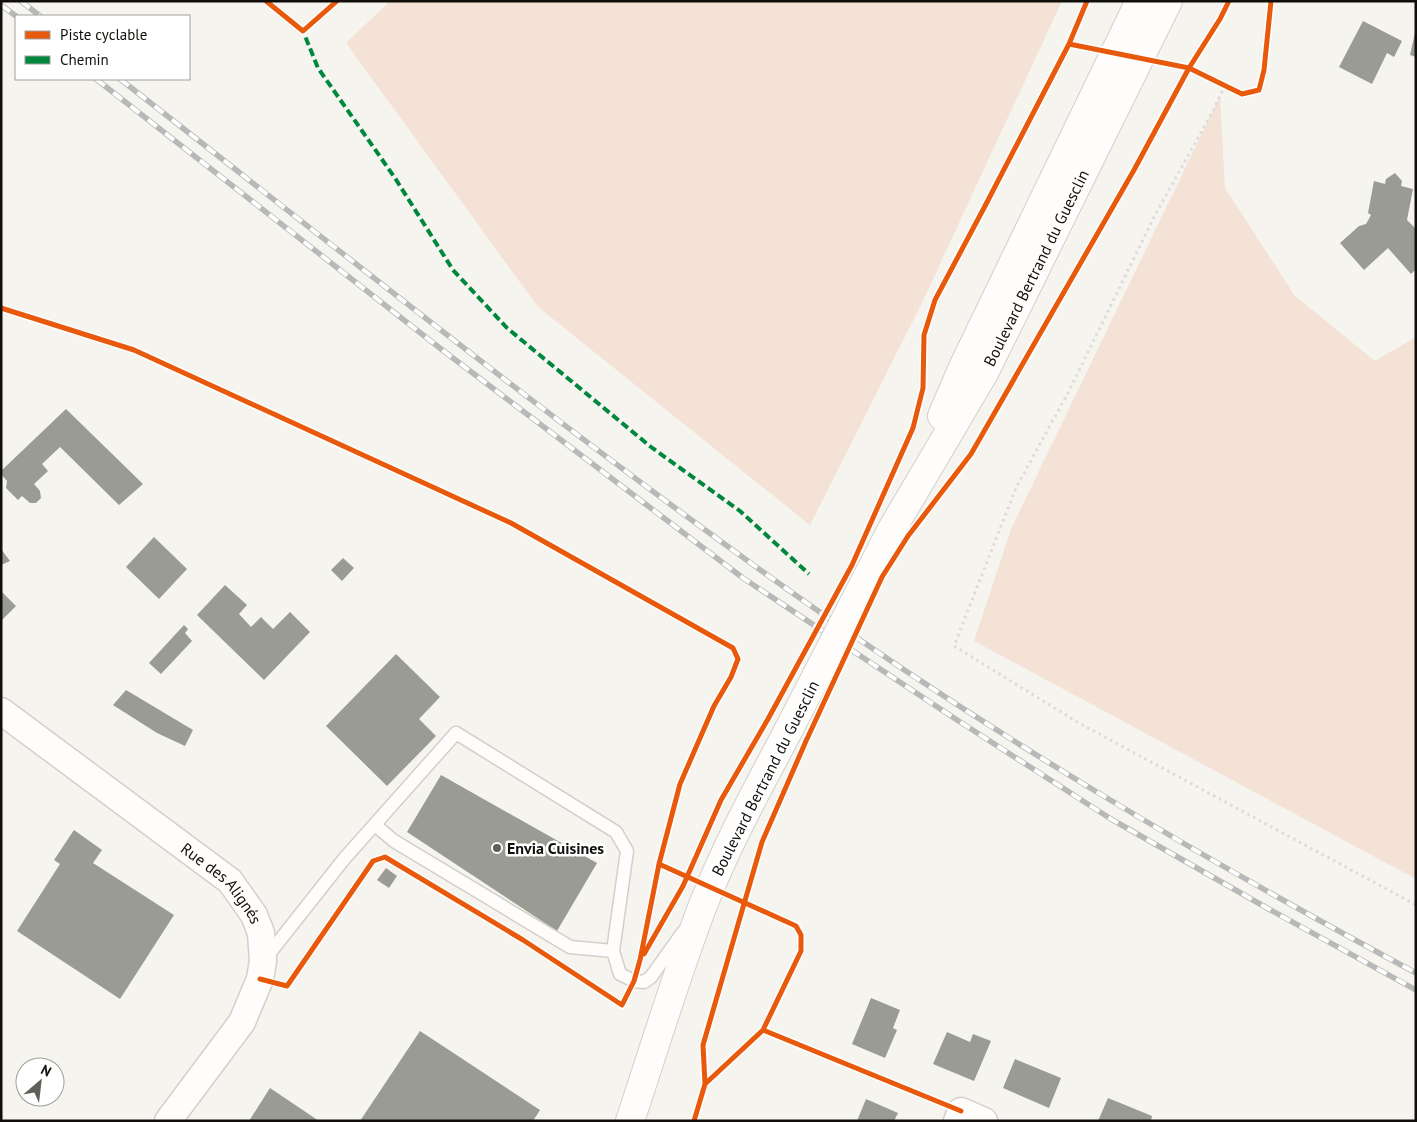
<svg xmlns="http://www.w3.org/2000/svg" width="1417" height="1122" viewBox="0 0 1417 1122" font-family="'PT Sans',sans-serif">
<rect width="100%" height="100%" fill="#f6f4ee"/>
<!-- green -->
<path fill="#f4e2d6" d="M390,1H1062L921,305L810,525L538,307L346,43Z
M1220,96L1225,188L1295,296L1375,361L1416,337V879L974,641L1011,529Z"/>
<!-- building -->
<path fill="#9a9b93" d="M1363,21L1402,41L1394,57L1387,53L1372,84L1339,67Z
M1415,33H1416V57L1410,55Z
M1395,173L1402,181L1401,186L1413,189L1407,220L1416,229V269L1411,274L1388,248L1364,270L1340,243L1359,226L1366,224L1371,215L1368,213L1374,181L1385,184L1386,179Z
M66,409L143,484L119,505L60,447L42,464L48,471L34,484L40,491L41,498L36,503H30L22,496L18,500L6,488L7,481L1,474V471Z
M154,537L187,569L159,599L126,567Z
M1,549L10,561L1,565Z
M343,558L354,568L342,581L331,570Z
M225,585L247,605L239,614L251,627L261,617L273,629L290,612L310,632L264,680L197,615Z
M1,591L16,606L1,621Z
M184,625L188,629L185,633L192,641L161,674L149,663Z
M396,654L440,697L419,719L436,736L387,786L326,726Z
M126,690L193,730L185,746L157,733L113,705Z
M441,775L597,863L557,931L407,832Z
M74,830L102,850L93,863L174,915L120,999L17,931L60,864L54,860Z
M386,868L397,876L389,888L377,880Z
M871,998L900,1010L893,1028L897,1030L885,1058L852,1044Z
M420,1031L540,1110L533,1121H360Z
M947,1032L970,1042L973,1034L991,1041L974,1081L933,1064Z
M1015,1059L1061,1078L1049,1108L1003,1088Z
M270,1088L319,1121H249Z
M1108,1098L1152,1116L1151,1121H1098Z
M866,1099L898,1113L894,1121H857Z"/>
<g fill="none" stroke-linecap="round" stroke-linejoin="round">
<defs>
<path id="service" d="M375,825L394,841L570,947L613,951
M265,959L344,859L456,733L616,832L627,851L613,951L620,974L634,981L644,982L651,977L683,932"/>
<g id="minor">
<path id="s1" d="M1,711L230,881L254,915L261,933L263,961L260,979L242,1022L168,1121"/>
<path d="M957,1121L961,1111L984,1121"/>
</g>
<g id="primary">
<path d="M942,416L964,365L1140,1"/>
<path id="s2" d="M873,566L892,529L984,373L1168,1"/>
<path d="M630,1121C654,1049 676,976 703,905C727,844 758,788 788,731"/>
</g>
</defs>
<!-- service casing -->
<use href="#service" stroke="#d1d0cb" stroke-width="15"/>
<!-- minor casing -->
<use href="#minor" stroke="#d1d0cb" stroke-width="29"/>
<!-- primary casing -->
<use href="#primary" stroke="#d1d0cb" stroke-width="30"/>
<!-- path -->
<path stroke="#dcdbd9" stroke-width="3" stroke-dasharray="2.5 4" stroke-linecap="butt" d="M1225,85L1214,109L1154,217L1069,391L1016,488L954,646L1079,723L1416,905"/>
<!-- service -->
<use href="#service" stroke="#fefdfc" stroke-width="12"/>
<!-- minor -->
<use href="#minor" stroke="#fefdfc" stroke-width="26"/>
<!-- primary -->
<use href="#primary" stroke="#fefdfc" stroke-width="28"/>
<defs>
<path id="rail" d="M21,1L40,16
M1,5L16,16
M96,79L441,349L743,578L954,718L1111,819L1267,908L1416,990
M120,79C343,253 563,430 794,594C992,735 1202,858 1416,973"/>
</defs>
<!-- rail casing -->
<use href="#rail" stroke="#b9b8b8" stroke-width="5.5"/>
<!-- rail -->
<use href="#rail" stroke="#fff" stroke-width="4" stroke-dasharray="11" stroke-linecap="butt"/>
<defs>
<path id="primary-bridge" d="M788,731L873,566"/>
</defs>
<!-- primary-bridge casing -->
<use href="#primary-bridge" stroke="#d1d0cb" stroke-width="30" stroke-linecap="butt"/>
<!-- primary-bridge -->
<use href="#primary-bridge" stroke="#fefdfc" stroke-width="28"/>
<!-- quiet -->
<path stroke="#00873e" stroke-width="4" stroke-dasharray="8 4" stroke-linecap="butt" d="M299,28L303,31L318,68L395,178L453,270L507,328L651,447L740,511L809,574"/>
<defs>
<path id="cycleway" d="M266,1L303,31L337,1
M1069,44L1189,68L1242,94L1259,90L1264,70L1271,1
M1,308L134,350L511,523L733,648L738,659L731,677L714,706L680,784L659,864L640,960L634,981L622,1005L523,940L385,857L373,861L287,986L260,979
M659,864L796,926L801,935V951L763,1030L705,1084
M644,954L683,886L721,800L768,719L852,565L913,428L923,388L924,335L935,300L985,206L1069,44L1087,1
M763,1030L961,1111
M694,1121L705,1084L703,1045L762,842L806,741L882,577L908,536L971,454L1134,170L1189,68L1220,19L1229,1"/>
</defs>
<!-- cycleway casing -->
<use href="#cycleway" stroke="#fff" stroke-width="8"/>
<!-- cycleway -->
<use href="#cycleway" stroke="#e8590c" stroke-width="5"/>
</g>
<!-- markers -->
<circle fill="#605f5a" stroke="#fff" stroke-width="2" cx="497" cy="848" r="5"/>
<g text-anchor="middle" stroke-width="5" stroke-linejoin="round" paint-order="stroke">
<!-- street labels -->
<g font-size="16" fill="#100f0b" stroke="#fff">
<text dy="6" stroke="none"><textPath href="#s2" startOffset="340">Boulevard Bertrand du Guesclin</textPath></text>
<text transform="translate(765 778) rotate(-63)" y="6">Boulevard Bertrand du Guesclin</text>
<text dy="6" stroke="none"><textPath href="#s1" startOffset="281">Rue des Alignés</textPath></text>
</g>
<!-- poi labels -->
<g font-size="16" font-weight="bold" fill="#100f0b" stroke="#fff" text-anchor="start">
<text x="507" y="854">Envia Cuisines</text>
</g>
</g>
<!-- border -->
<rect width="1417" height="1122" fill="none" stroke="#100f0b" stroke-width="5"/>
<!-- legend -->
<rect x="15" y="15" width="175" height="65" fill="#ffffff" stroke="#9f9f9d"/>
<rect x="25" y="31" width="25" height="8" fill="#e8590c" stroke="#9f9f9d"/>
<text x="60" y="40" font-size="15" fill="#100f0b">Piste cyclable</text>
<rect x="25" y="56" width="25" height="8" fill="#00873e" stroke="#9f9f9d"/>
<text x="60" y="65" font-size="15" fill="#100f0b">Chemin</text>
<!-- north arrow -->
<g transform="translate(40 1082) rotate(28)"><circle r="24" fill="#ffffff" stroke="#9f9f9d"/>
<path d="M0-4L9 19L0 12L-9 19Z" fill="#605f5a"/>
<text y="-8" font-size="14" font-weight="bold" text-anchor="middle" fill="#100f0b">N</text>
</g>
</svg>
